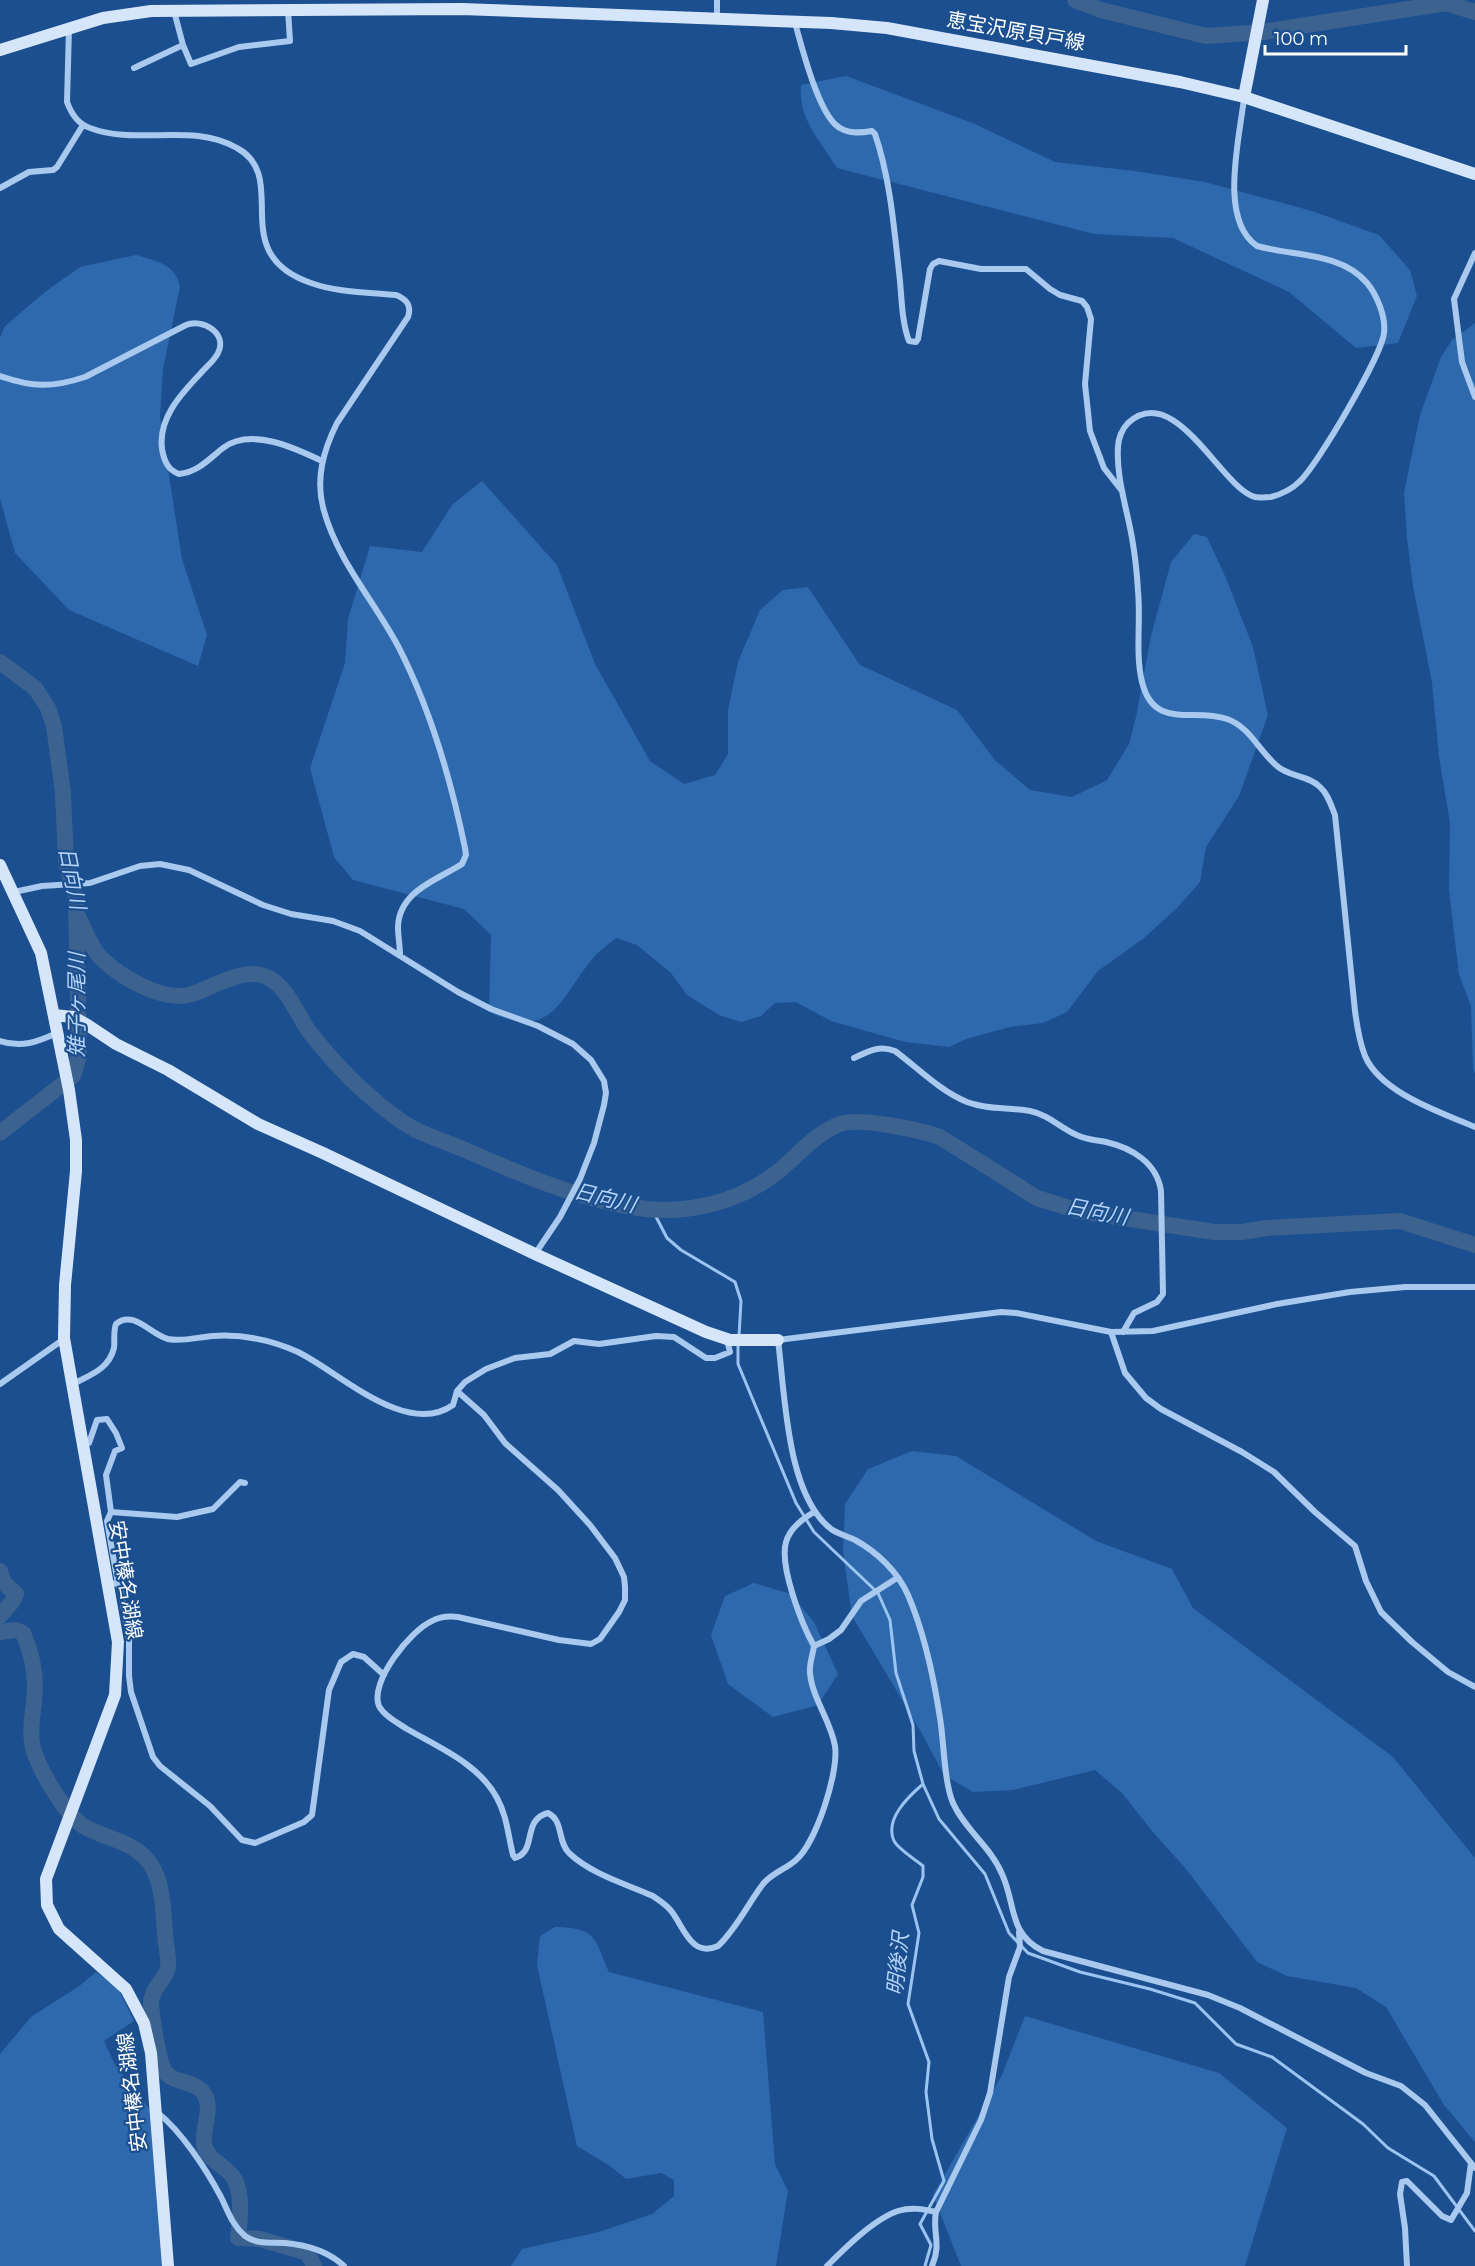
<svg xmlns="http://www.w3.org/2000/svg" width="1475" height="2266" viewBox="0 0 1475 2266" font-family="Montserrat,'Noto Sans JP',sans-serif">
<rect width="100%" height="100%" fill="#1b4f8f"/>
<!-- green -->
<path fill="#2e69ad" d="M846,76L975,124L1055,162L1135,171L1205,182L1312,211L1379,235L1410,270L1417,296L1398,343L1356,348L1289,292L1173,238L1094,234L837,168C820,140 798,119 801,85Z
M136,255C156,261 176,264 180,287L163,369L160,417L182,559L207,635L198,666L69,610L15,553L0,499V337L5,326L45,292L80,267Z
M1475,323V1074L1473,1068L1471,1006L1459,975L1449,890L1450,823L1439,757L1432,683L1413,586L1407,538L1404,493L1420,415L1441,357L1452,340Z
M482,481L557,565L595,664L650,761L684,784L715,775L728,754V710L738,662L760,610L783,590L808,587L860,665L957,710L995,760L1030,790L1072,797L1107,780L1129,744L1136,717L1151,636L1171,562L1194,534L1207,537L1226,578L1253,647L1268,715L1239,796L1206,847L1200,882L1177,908L1144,938L1098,971L1067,1012L1043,1023L1010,1027L966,1039L949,1047L905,1042L831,1021L796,1002L775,1003L761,1016L741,1022L719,1015L687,995L671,973L637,945L616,938C609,944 600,950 594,957C560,997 554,1042 489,1012L491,935L464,909L353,880L334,857L310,768L345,663L348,619L370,546L422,552L452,505Z
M912,1451L956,1456L1096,1541L1172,1569L1193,1608L1393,1757L1475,1858V2142L1444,2105L1386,2007L1356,1988L1287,1976L1257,1962L1186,1869L1152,1831L1122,1793L1095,1770L1013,1790L973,1792L944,1775L921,1732L852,1616L843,1552L845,1504L868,1469Z
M754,1583L791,1594L814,1622L838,1674L818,1705L773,1717L728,1684L711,1635L725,1596Z
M555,1927C597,1928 594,1937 609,1972L763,2012L775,2164L788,2191L776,2266H511L522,2249L599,2232L652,2214L674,2196V2180L661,2173L626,2179L610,2166L577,2146L537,1965L540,1936Z
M96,1972L118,1988L134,2021L104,2041L115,2065L151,2111L163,2266H0V2054L32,2016L78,1987Z
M1025,2016L1219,2073L1287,2128L1245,2266H961L933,2195L1002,2075Z"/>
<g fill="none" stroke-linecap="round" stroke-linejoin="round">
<!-- stream -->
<path stroke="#9cc4f0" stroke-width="3" d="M652,1209L667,1238L681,1250L735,1282L741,1301L739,1336
M738,1343V1364L796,1503L814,1532L878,1593L890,1620L896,1673L913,1725L914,1751L923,1784L939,1819L985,1874L1009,1933L1028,1953L1080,1972L1150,1989L1195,2003L1236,2044L1272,2057L1363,2124L1388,2148L1434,2176L1475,2231
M923,1784C909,1796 884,1819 894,1841C899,1850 915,1859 923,1866V1877L912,1905L919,1933L908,2004L929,2062L926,2092L932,2139L944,2181L920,2224L931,2245L925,2266"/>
<!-- river -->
<path stroke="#3c6290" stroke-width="16" d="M1075,0L1101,10L1206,36L1263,32L1446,3L1475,12
M0,662L35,688L48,708L54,726L63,793L66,863L76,898L79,1056L73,1076L0,1133
M76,913C84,927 90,947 101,958C120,977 164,1003 192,994C214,987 246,965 269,978C290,990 297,1016 311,1034C324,1050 338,1066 352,1080C371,1098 393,1118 416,1130C431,1137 448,1143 463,1149C517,1173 573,1197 631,1207C683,1216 738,1204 780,1170C799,1154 816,1133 840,1124C859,1117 920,1130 940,1137L1037,1198L1079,1211L1214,1232H1242L1267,1228L1400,1221L1475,1245
M0,1571L4,1583L16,1594L12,1602L0,1616
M0,1632L16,1630L23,1633C30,1649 35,1668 35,1686C35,1711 26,1733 36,1757C44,1777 67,1817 85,1827C106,1839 137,1842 151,1865C165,1887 163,1918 166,1944C167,1951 169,1960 168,1967C166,1980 151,1988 151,2003C152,2019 157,2050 162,2065C167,2085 190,2078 202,2091C215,2106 202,2126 204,2143C206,2161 227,2165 235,2180C243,2197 240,2220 238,2238L260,2239L308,2253L314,2266"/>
<!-- street -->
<path stroke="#a9c9ee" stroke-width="6" d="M717,20V0
M795,23C802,47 819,117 840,128C850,134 861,133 872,131L875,134C890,178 894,227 899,272C902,295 901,320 909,341L916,342L918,339L930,269L933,264L939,261L981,269H1026L1050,289L1060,295L1082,301L1087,307L1091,319L1085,384L1090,431L1104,468L1122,491
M69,28L67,102C71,113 78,124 90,128C136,146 192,122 237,148C292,178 224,253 311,283C339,293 367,292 396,295C406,299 412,305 408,317L337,423C323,451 315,480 324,511C338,561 374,601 398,646C430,708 451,780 465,848L466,855L462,864C437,880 399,891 398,927C398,936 400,946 400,955
M183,45L191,64L239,47L290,41L288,10
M134,68L183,45L174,11
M1244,98C1240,137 1218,220 1257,246C1292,256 1341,252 1367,283C1377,295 1386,317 1384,333C1382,355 1317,466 1299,482C1291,490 1282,494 1271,497C1266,497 1260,498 1255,497C1221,488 1175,380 1128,423C1122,429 1118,439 1118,447C1116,477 1127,509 1132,538C1135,555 1137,573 1138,591C1141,621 1135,653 1142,682C1154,731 1194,707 1227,719C1250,727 1259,751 1277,766C1289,777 1308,775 1320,787C1328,794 1331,805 1335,815L1355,1011C1357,1026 1359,1041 1365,1056C1381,1093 1440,1112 1475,1127
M0,188L29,172L53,170L57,167L83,125
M1475,253L1454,299L1462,362L1475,397
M0,376C32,387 52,388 85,377L186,325C202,318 228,333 218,353C214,361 206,367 200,374C180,395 158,419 162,449C164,461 168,470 179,474C198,472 209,459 223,448C251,427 295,448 322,461
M14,892L42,886L90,883L140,866L160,864L189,870L263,905L291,914L333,921L360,931L458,992L491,1009L538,1026L573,1044L591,1060L604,1081L606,1093L604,1105L594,1143L580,1179L560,1217L535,1254
M0,1041C22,1048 37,1042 57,1033
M854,1058C869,1051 879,1045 895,1051C918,1068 940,1091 967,1102C988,1110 1009,1107 1030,1111C1050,1115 1062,1130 1079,1136C1088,1140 1097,1140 1106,1142C1132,1148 1157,1163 1161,1191L1163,1294L1157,1302L1134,1313L1123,1332
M1475,1287H1405L1350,1292L1277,1304L1153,1331L1111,1332L1016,1313L1001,1312L778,1340C785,1393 786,1494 831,1529C838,1534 847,1536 855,1540C877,1552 898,1572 908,1595C924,1632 934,1679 940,1718C944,1742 944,1782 953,1803C965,1830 991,1847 1002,1874C1016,1904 1008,1934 1043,1951L1208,1995L1240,2008L1366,2073L1401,2086L1425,2105L1475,2168
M1111,1332L1125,1373L1146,1398L1161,1409L1242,1452L1274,1472L1315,1512L1355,1546L1366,1581L1381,1612L1412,1642L1448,1672L1475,1687
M0,1384L64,1339
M73,1384C90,1375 109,1369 114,1348C115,1340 113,1332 116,1324C133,1309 151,1335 168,1339C183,1342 198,1337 213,1336C242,1334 271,1340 298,1352C339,1372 406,1438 453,1405L457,1391L465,1382L486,1369L515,1358L550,1354L574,1341L599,1344L656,1336L674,1337L706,1358H715L730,1352L727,1340
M457,1391L484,1415L505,1443L558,1490L590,1525L615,1558L624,1577L625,1587V1600L619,1612L600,1639L591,1644L559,1640L458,1617C449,1616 441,1616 432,1621C411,1630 369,1682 379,1706C384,1716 398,1723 407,1729C438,1747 479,1764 497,1798C507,1816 508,1835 513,1855L515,1858C538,1851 521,1820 548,1813C564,1821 557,1841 569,1853C591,1874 626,1884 653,1896C660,1901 667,1905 672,1912C684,1928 692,1958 718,1946C737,1928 747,1905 763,1884C772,1873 786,1869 796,1860C816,1843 839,1772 835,1746C831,1721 812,1698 810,1673C809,1664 813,1654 814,1646C802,1625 779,1566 786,1542C790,1528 802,1519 814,1512
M84,1445L89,1443L97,1420L107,1419L116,1433L122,1448L115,1451L106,1475L111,1512
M108,1583L118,1584L121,1591L129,1640V1676L131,1692L153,1757L160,1766L210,1806L242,1840L255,1843L304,1822L312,1815L329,1690L341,1662L353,1654L364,1657L384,1675
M118,1584L107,1521L111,1512L177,1517L213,1509L240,1482L245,1483
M814,1646L829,1639L841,1630L861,1601L897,1578
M157,2112C182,2132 206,2169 221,2197C228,2211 232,2225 245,2236C258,2245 270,2242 285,2243C307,2245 328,2251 344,2266
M827,2266C845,2248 874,2219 898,2211C911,2207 923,2209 936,2212
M932,2266C942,2243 932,2233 936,2212L981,2120L990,2093L1009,1977L1020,1947L1019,1932
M1407,2266L1405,2228L1400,2194L1402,2182L1407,2181L1442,2216L1451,2220L1467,2193L1471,2163"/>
<!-- secondary -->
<path stroke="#d6e6fa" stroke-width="12" d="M0,50L103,18L151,11L462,9L831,23L887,28L1180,82L1244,97L1475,174
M1244,97L1263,0
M0,865L41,953L69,1090L76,1140V1171L65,1285L64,1338L118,1642L115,1695L46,1879L47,1905L59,1929L126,1989L144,2023L151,2053L168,2266
M54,1015L73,1017L86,1024L116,1044L168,1070L258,1124L323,1153L535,1254L706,1332L730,1340H778"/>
</g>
<g text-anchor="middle" stroke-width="4.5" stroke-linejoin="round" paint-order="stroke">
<!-- street labels -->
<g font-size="20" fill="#fff" stroke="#1b4f8f">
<text transform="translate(1016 31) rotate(10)" y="7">恵宝沢原貝戸線</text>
<text transform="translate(126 1580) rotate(81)" y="7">安中榛名湖線</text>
<text transform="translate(132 2092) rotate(-97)" y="7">安中榛名湖線</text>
</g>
<!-- water labels -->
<g font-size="21" font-style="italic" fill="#b5d3f5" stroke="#1b4f8f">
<text transform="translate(72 878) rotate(79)" y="7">日向川</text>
<text transform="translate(77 1005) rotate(-90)" y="7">雉子ヶ尾川</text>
<text transform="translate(605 1198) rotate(14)" y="7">日向川</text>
<text transform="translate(1097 1212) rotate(11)" y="7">日向川</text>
<text transform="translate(898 1964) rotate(-84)" y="7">明後沢</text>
</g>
</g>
<!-- scale -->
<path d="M1265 45v9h141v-9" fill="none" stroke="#ffffff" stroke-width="3"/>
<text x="1274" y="45" font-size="18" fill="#ffffff" stroke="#1b4f8f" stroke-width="4.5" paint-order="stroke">100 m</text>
</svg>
